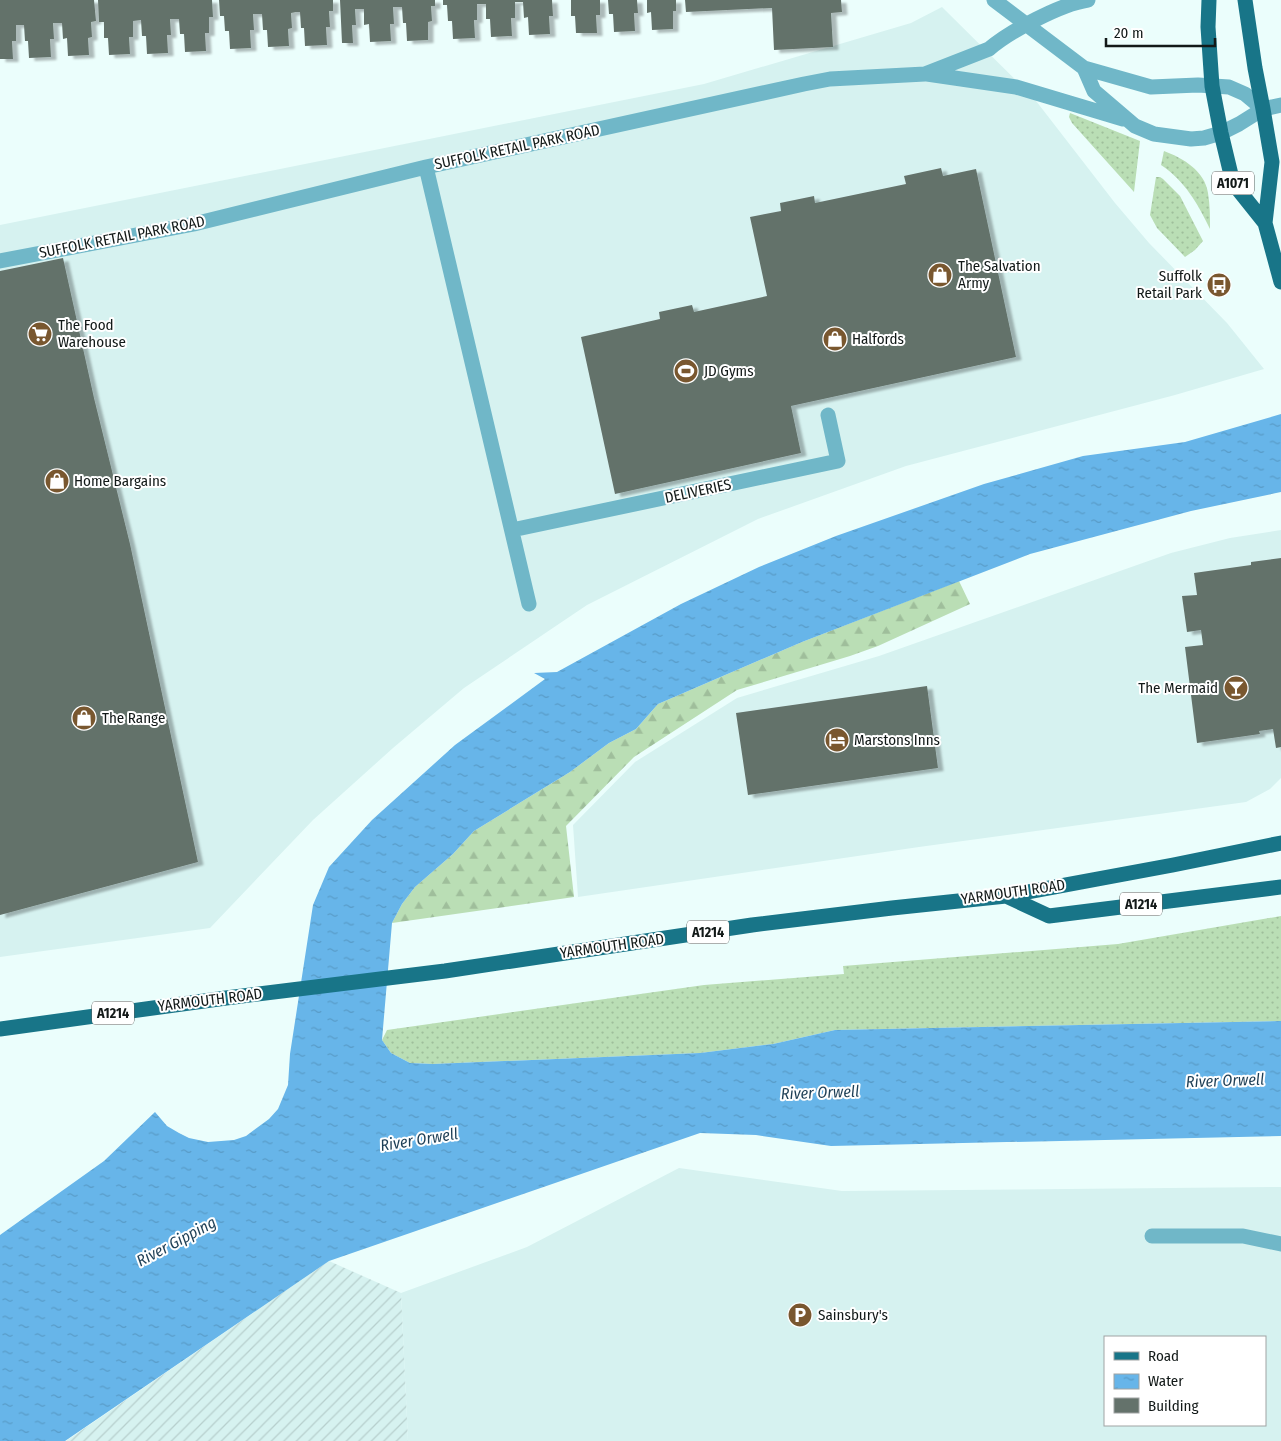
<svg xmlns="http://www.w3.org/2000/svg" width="1281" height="1441" viewBox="0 0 1281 1441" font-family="'Fira Sans Condensed',sans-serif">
<defs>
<pattern id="industrial-furrows" width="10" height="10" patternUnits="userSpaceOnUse" patternTransform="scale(1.25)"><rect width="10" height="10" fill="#d6f2f0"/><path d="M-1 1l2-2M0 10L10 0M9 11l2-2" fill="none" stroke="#b7cfcd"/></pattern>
<pattern id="grass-dots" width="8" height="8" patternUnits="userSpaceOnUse" patternTransform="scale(1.25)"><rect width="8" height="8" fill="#badeb5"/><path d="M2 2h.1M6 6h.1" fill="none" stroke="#9fbe9b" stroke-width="1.8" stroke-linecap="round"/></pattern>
<pattern id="forest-firs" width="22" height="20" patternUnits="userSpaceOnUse" patternTransform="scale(1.25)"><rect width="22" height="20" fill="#badeb5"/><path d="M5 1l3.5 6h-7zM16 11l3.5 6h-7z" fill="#9fbe9b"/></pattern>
<pattern id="water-ripples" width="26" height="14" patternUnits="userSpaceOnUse" patternTransform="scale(1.25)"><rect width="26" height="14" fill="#67b5e9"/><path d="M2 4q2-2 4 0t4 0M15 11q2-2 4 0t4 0" fill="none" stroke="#589bc7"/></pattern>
<filter id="shadow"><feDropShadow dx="5.5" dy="3" stdDeviation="1" flood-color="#0004"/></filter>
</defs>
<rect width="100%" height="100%" fill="#ebfefc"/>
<!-- built -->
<path fill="#d6f2f0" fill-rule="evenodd" d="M942,7L1033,97L1115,203L1149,243L1227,323L1264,369L1175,395L906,466L758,519L587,605L464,688L393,748L313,820L210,928L0,957V225L704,84L911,23Z
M1281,530V778L1270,789L1246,802L919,847L578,897L573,825L635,762L737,698L879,656L1171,553L1230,538Z
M679,1168L842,1191L1281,1187V1441H408L401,1293L527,1247ZM1105,1337H1265V1425H1105Z"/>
<!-- industrial -->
<path fill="url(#industrial-furrows)" d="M329,1261L401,1293L408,1441H66Z"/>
<!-- grass -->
<path fill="url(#grass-dots)" d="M1070,113L1140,141L1134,192L1072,123L1069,117Z
M1164,151C1183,158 1205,171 1208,193C1210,205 1210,217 1210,229C1198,204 1185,181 1161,165Z
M1156,177H1160L1163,179L1180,196L1203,241L1195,250L1185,257L1157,228L1150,215Z
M1281,916V1021L835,1030L773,1044L700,1053L433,1064L410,1063L391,1053L382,1040L387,1030L704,985L844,974L843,966L1118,944Z"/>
<!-- forest -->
<path fill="url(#forest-firs)" d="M959,581L970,604L878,646L850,656L737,690L634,757L566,826L574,897L392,923L402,904L415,887L453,854L474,831L570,772L609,743L636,729L658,704L802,642Z"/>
<!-- water -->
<path fill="url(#water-ripples)" d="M1281,414V492L1191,511L1030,554L802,642L658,704L636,729L609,743L570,772L474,831L453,854L415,887L402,904L392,923L382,1040L391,1053L410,1063L433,1064L700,1053L773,1044L835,1030L1281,1021V1136L831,1146L756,1135L700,1133L329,1261L65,1441H0V1235L104,1161L155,1112L167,1126L179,1133L189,1138L208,1142L234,1140L246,1136L269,1119L278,1109L288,1085L290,1054L313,905L329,867L372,820L455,745L545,679L534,673L557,672L681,604L759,567L836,536L984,484L1083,456L1185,442Z"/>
<!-- building -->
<path fill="#64726b" filter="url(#shadow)" d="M0,0H94L96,21L91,22L92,37L88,38L89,55L68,56L67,38L63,39L62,23H53L54,39H50L51,57L29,58L28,41H25L24,25H16V41H12L13,59H0Z
M98,0H212L213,17H209V33H205L206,51L185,52L184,34H180L179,19H170L171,35H167L168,53L147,54L146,36H142L141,20L133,21V37H129L130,54L109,55L108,38H104V22H99Z
M219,0H333V11H329L330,27H326L327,45L305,46L304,28H301L300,12H296L291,13L292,28L288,29L289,46L268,47L267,30H263L262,14H253L254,30H250L251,48L230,49L229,31H225L224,16H220Z
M340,0H435V6H431L432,21L428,22V40L407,41L406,23H403L402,7H393L394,24H390L391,41L370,42L369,24L364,25V9H355L356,25H352L353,43H342Z
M443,0H552L553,16H549L550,34L529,35L528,17L524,18L523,2H515V18H511L512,36L491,37L490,19H486V4H477V20H474L475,38L453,39L452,21H448L447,5H443Z
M571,0H600V15H596L597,33H576L575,16H571Z
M608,0H637L638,13H634L635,31L614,32L613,14H609Z
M647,0H676V11H673V29L652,30L651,12L647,13Z
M685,0H841L842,12L831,13L833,47L774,50L772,8L686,12Z
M941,168L943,176L976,169L1016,357L791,406L801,453L615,494L581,337L660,319L659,312L692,305L694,312L767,296L750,217L781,211L780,203L814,196L815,203L906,184L904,176Z
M63,258L94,398L130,544L198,862L0,915V271Z
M1281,558V747L1276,748L1273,729L1259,731L1260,734L1197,743L1185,647L1203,645L1201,630L1187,632L1182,596L1197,595L1194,573L1251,565V562Z
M927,686L938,768L748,795L736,713Z"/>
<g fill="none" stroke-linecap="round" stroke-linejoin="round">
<!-- minor -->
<path stroke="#70b7c8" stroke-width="15" d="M994,0L1084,68L1151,87L1198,85L1229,87L1245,94L1263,109
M1084,68L1094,91L1135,126L1154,134L1191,139L1204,138L1221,133L1239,124L1263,109L1281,105
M927,74L1016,87L1123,119
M426,167L529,604
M0,261L194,224L426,167L804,84L830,79L925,74L989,49C1010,31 1061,4 1088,0
M512,530L838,461L828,415
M1152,1236H1243L1281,1244"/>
<!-- major -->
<path stroke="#187588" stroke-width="15" d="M1209,0L1208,27L1212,86L1221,133L1233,183L1265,223
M1245,0L1255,68L1263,109L1272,162L1265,223L1281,282
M1006,896L1049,916L1281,887
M0,1029L226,998L445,971L752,925L892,908L1006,896L1173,865L1281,843"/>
</g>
<!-- icons -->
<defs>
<symbol id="shop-disc" viewBox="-11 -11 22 22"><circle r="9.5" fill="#79572f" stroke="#fff"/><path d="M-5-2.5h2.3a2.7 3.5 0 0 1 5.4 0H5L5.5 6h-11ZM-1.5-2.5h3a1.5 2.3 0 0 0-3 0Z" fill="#fff"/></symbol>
<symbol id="bus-disc" viewBox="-11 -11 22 22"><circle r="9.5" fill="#79572f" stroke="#fff"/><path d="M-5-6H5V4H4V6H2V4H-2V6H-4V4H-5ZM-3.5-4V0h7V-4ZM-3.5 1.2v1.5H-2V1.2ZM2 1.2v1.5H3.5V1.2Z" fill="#fff"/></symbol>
<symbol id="supermarket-disc" viewBox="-11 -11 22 22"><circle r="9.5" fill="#79572f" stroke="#fff"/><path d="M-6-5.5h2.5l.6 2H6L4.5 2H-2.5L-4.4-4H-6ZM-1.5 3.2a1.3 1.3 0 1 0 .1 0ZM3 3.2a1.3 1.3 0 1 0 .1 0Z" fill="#fff"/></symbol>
<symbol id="stadium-disc" viewBox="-11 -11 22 22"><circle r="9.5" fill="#79572f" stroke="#fff"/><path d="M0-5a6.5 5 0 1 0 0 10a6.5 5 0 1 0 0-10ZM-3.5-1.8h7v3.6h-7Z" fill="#fff"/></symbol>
<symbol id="bar-disc" viewBox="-11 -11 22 22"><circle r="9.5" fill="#79572f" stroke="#fff"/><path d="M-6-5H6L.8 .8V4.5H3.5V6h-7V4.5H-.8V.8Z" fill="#fff"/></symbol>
<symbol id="hotel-disc" viewBox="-11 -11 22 22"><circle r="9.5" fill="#79572f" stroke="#fff"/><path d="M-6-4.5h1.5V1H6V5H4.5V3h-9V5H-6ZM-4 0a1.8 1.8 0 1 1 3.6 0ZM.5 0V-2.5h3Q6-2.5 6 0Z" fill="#fff"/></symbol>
<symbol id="parking-disc" viewBox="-11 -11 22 22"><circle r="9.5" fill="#79572f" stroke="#fff"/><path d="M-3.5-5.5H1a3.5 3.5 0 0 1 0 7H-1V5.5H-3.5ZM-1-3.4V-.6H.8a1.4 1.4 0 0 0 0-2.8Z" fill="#fff"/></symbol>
</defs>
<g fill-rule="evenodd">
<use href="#shop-disc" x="926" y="261" width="28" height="28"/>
<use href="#bus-disc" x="1205" y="271" width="28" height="28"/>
<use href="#supermarket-disc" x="26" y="320" width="28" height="28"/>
<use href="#shop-disc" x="821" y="325" width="28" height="28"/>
<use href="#stadium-disc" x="672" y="357" width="28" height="28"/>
<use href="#shop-disc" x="43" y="467" width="28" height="28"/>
<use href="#bar-disc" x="1222" y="674" width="28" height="28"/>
<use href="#shop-disc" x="70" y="704" width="28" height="28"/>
<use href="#hotel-disc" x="823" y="726" width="28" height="28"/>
<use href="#parking-disc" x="786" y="1301" width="28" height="28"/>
</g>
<g text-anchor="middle" stroke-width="4" stroke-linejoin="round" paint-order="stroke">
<!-- shield labels -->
<g fill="#fff" stroke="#595e5d" stroke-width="1">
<rect x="1212" y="171.5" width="42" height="23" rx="4"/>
<rect x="1120" y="892.5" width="42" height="23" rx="4"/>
<rect x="687" y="920.5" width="42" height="23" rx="4"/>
<rect x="92" y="1001.5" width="42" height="23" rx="4"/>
</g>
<g font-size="14" font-weight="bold" fill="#121918">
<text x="1233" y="188">A1071</text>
<text x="1141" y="909">A1214</text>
<text x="708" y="937">A1214</text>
<text x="113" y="1018">A1214</text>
</g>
<!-- street labels -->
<g font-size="15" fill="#121918" stroke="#fff">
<text transform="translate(517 147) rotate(-12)" y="5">SUFFOLK RETAIL PARK ROAD</text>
<text transform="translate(122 237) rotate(-11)" y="5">SUFFOLK RETAIL PARK ROAD</text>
<text transform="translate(698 491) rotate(-12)" y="5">DELIVERIES</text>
<text transform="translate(1013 892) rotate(-8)" y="5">YARMOUTH ROAD</text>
<text transform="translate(612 946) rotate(-8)" y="5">YARMOUTH ROAD</text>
<text transform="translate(210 1000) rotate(-7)" y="5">YARMOUTH ROAD</text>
</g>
<!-- poi labels -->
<g font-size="15" fill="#121918" stroke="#fff" text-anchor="start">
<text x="958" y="271">The Salvation<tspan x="958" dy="17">Army</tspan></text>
<text x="1202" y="281" text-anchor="end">Suffolk<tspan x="1202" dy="17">Retail Park</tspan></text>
<text x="58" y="330">The Food<tspan x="58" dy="17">Warehouse</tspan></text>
<text x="852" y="344">Halfords</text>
<text x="704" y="376">JD Gyms</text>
<text x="74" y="486">Home Bargains</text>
<text x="1218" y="693" text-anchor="end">The Mermaid</text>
<text x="102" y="723">The Range</text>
<text x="854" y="745">Marstons Inns</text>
<text x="818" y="1320">Sainsbury's</text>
</g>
<!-- water labels -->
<g font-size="16" font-style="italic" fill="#1e3f56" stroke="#fff">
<text transform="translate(1225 1080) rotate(-2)" y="6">River Orwell</text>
<text transform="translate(820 1092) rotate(-2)" y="6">River Orwell</text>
<text transform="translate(419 1139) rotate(-9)" y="6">River Orwell</text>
<text transform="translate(176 1241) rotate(-28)" y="6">River Gipping</text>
</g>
</g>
<!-- legend -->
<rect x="1104" y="1336" width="162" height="90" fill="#ffffff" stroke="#a0a3a3"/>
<rect x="1114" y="1352" width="25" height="8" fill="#187588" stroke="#a0a3a3"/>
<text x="1148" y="1361" font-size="15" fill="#121918">Road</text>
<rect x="1114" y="1374" width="25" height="15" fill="url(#water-ripples)" stroke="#a0a3a3"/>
<text x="1148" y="1386" font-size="15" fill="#121918">Water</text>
<rect x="1114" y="1398" width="25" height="15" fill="#64726b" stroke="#a0a3a3"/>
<text x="1148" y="1411" font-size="15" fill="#121918">Building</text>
<!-- scale -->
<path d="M1106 38v8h109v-8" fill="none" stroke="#121918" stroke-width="2.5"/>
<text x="1114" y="38" font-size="15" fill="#121918" stroke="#ffffff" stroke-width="4" paint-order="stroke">20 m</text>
</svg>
